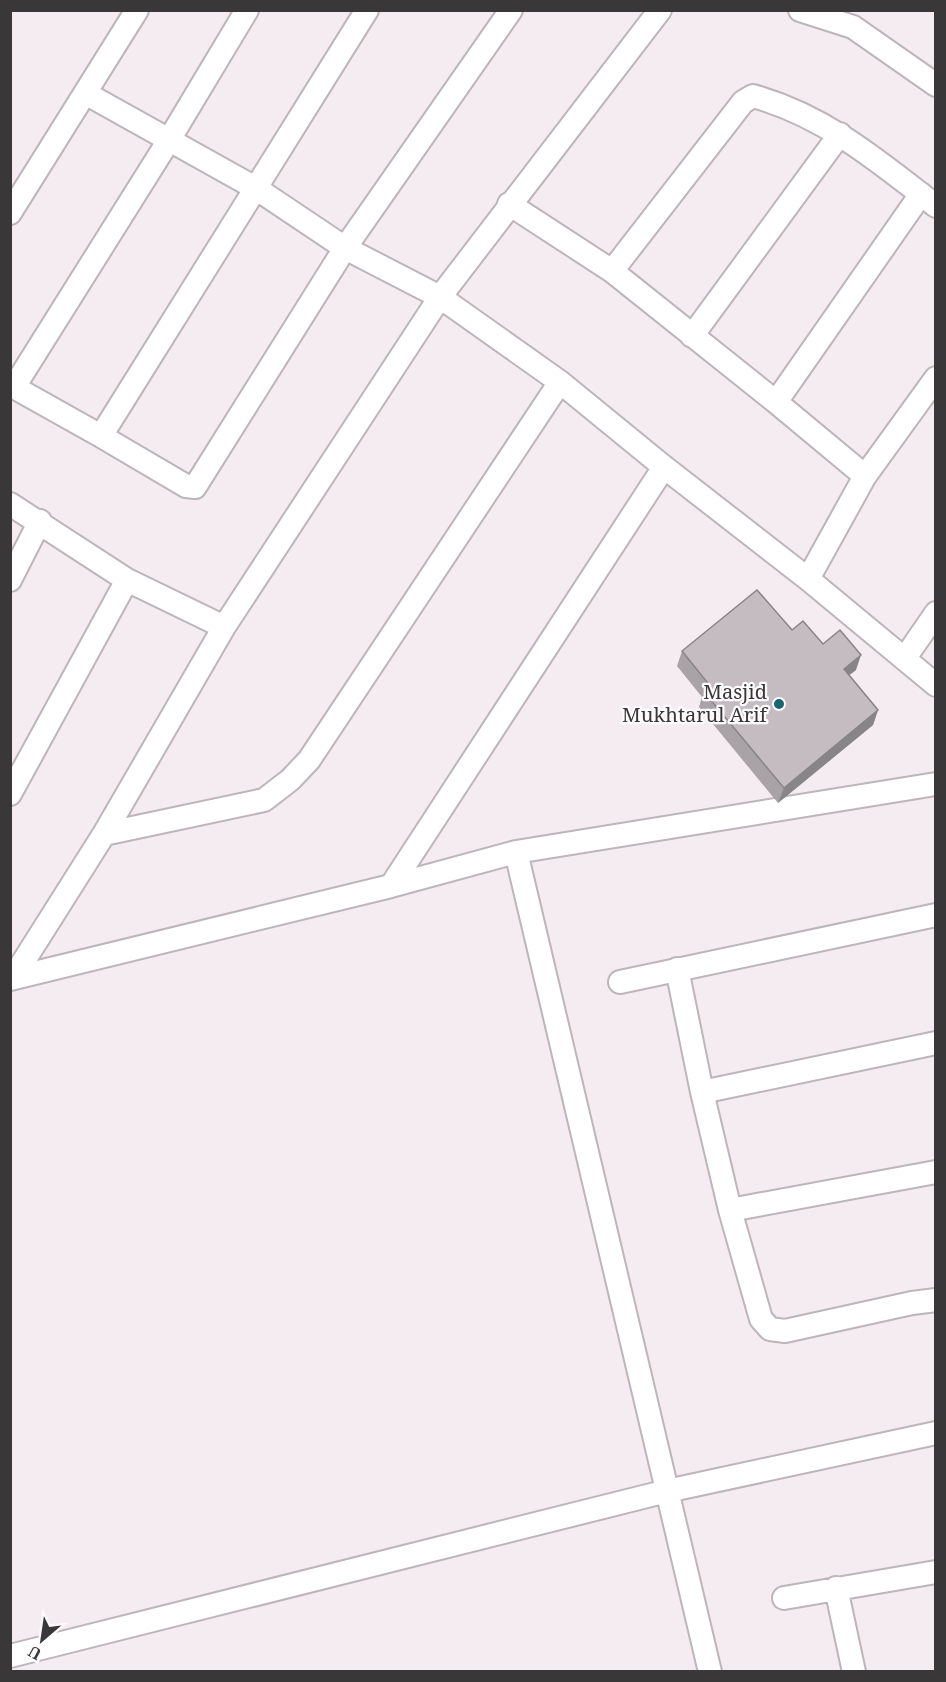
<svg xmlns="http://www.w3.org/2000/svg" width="946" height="1682" viewBox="0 0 946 1682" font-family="'Noto Serif',serif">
<rect width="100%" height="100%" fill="#f4ecf1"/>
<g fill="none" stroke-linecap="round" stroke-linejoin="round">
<defs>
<path id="minor" d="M800,10L853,27L936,85
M85,93L257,189L345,248L440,297L560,382L664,467L808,579L936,685
M509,204L612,271L776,402L865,476
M10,213L137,10
M612,271L743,102L753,96C825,116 878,161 936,206
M692,336L840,134
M10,385L101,436L186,486L195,487L345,248L511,10
M14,387L169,140L247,10
M776,402L921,194
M101,436L367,10
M10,504L127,580L224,627
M808,579L865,476L936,378
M10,580L40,521
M905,658L936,613
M10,794L127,580
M104,834L264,800L290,780L309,760L560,382
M516,852L710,1672
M391,886L664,467
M677,969L702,1092L730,1210L761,1319L770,1329L785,1331L912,1303L936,1300
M13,978L104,834L224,627L440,297L660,10
M10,979L391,886L516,852L936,784
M620,982L936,915
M702,1092L936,1043
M730,1210L936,1172
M836,1588L854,1672
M784,1598L936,1572
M10,1656L667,1491L936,1433"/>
</defs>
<!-- minor casing -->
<use href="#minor" stroke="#bdb5ba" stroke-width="26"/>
<!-- minor -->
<use href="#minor" stroke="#fff" stroke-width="22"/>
</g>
<!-- wall -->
<path fill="#a9a2a6" d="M792,630L823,644L856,670L849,675L878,710L873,725L778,803L699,707L702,697L677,666L682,651Z"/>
<!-- shaded-wall -->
<path fill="#898487" d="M861,655L856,670L838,684L844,669Z
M878,710L873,725L778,803L784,788Z"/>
<!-- building -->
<path fill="#c4bcc1" stroke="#898487" stroke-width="1.5" d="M757,590L792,630L803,621L823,644L840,630L861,655L844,669L878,710L784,788L704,692L711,687L682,651Z"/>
<!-- markers -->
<circle fill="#1a6570" stroke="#fefbfd" stroke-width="2" cx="779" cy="704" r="6"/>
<g text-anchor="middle" stroke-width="4.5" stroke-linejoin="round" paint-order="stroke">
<!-- poi labels -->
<g font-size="20" fill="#3a3739" stroke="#fefbfd" text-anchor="end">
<text x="767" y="699">Masjid<tspan x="767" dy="23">Mukhtarul Arif</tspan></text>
</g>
</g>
<!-- border -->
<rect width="946" height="1682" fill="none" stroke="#3a3739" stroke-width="24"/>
<!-- north arrow -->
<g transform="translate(42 1640) rotate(209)" stroke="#fefbfd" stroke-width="4.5" paint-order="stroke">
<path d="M0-4.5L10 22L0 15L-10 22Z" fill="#3a3739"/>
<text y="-9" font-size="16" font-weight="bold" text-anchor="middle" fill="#3a3739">U</text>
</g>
</svg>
